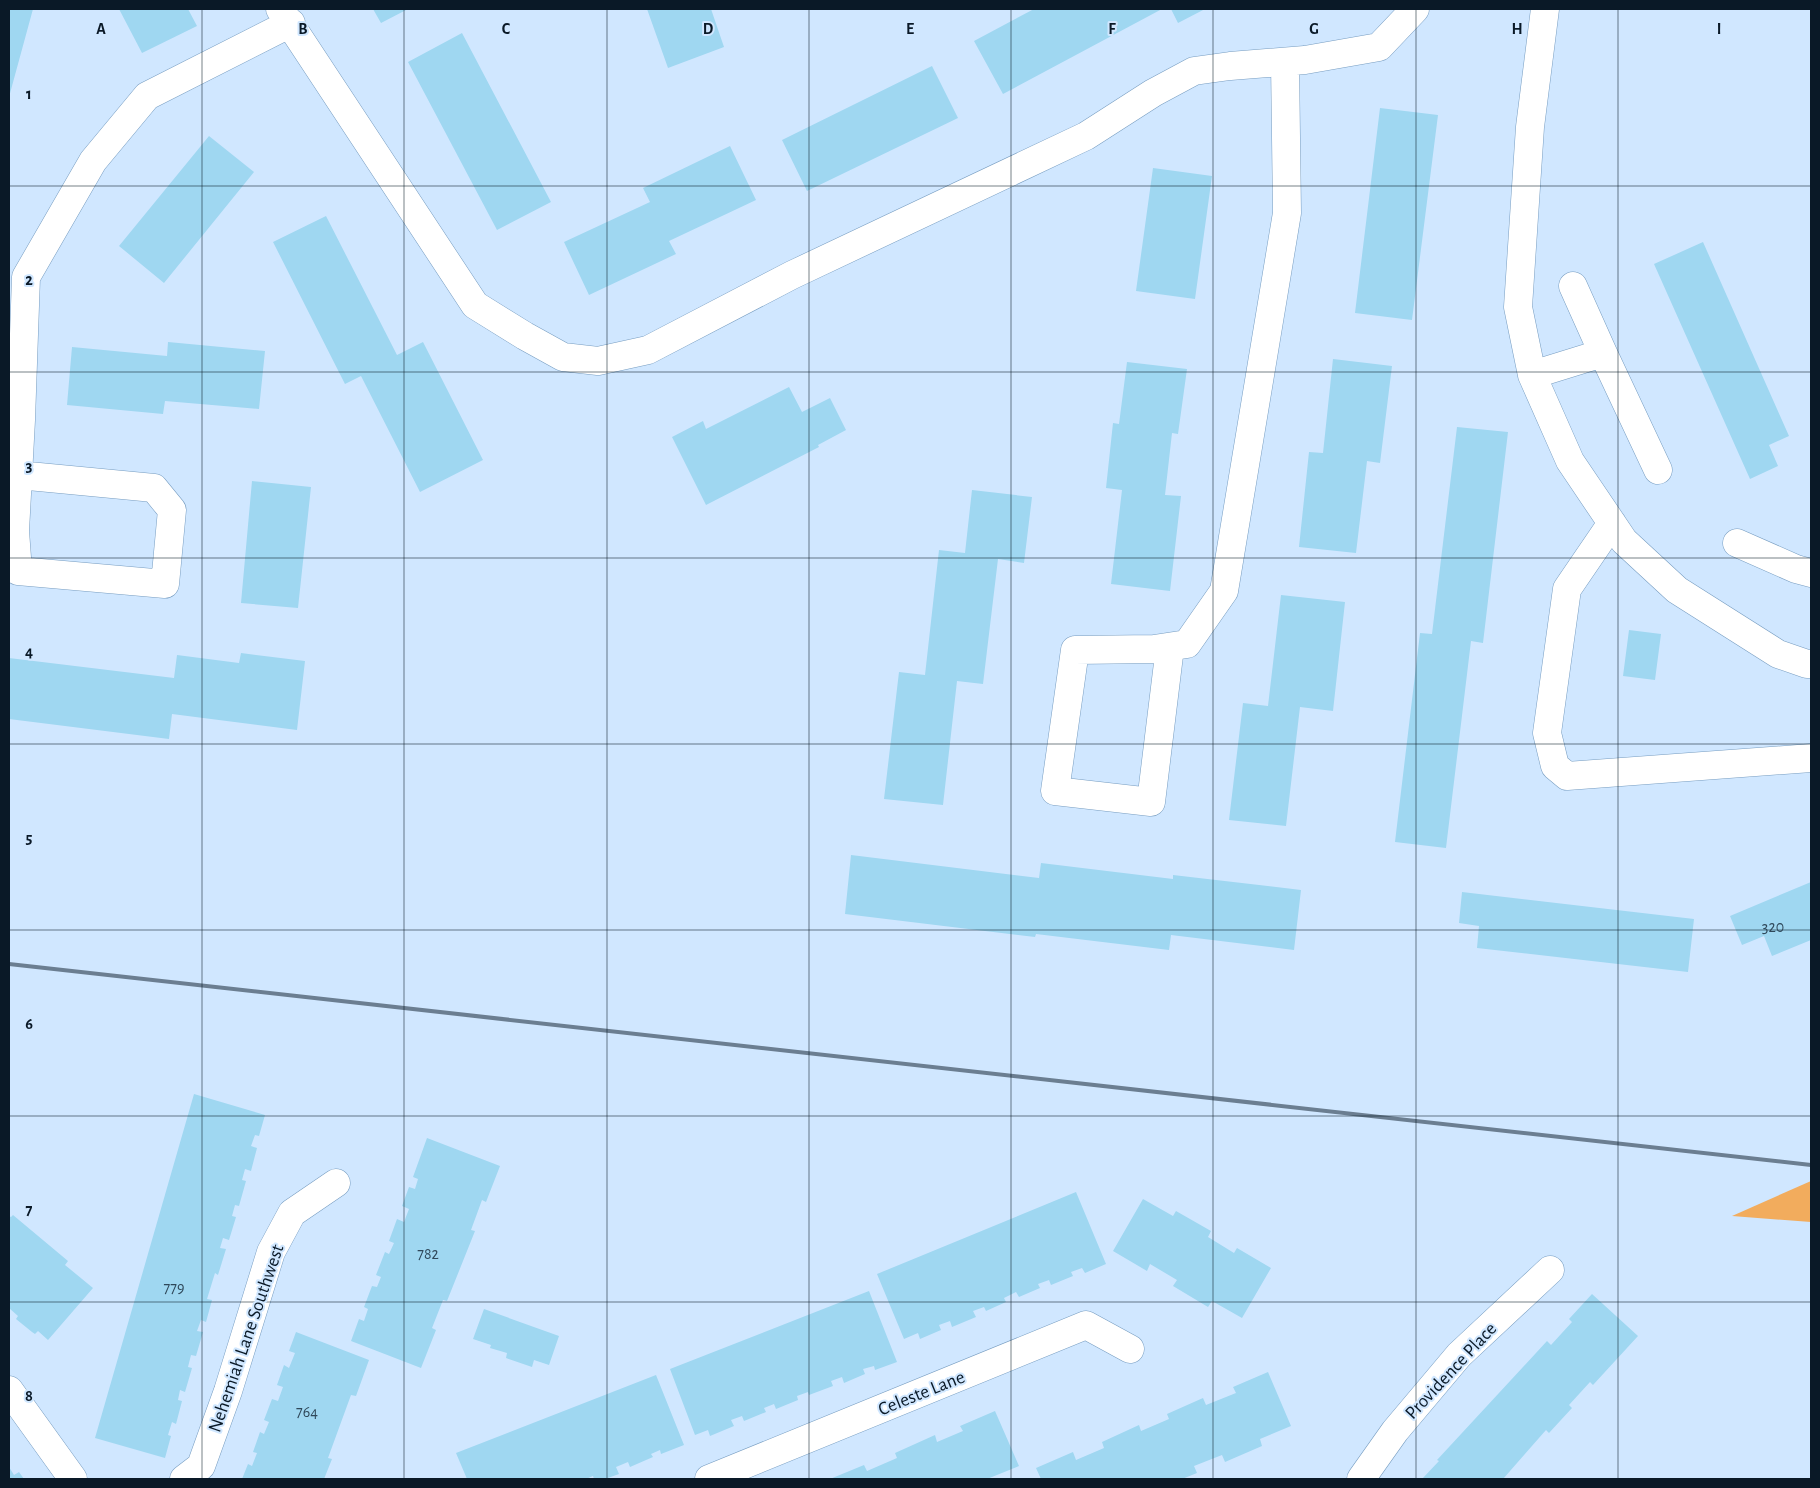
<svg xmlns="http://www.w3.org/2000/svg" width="1820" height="1488" viewBox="0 0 1820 1488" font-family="'Alegreya Sans',sans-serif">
<rect width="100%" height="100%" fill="#d0e7ff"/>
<!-- green -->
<path fill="#f2ac5d" d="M1811,1181V1222L1732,1216Z"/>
<!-- building -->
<path fill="#9fd7f1" d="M9,9H33L9,97Z
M119,9H188L197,26L142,53Z
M373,9H408L381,23Z
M647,9H711L724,47L668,68Z
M1034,9H1162L1003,94L974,41Z
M1171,9H1205L1178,23Z
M462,33L551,202L497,230L408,62Z
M932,66L958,118L807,191L782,140Z
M1380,108L1438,115L1412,320L1355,313Z
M209,136L254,172L164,283L119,246Z
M730,146L756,200L669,241L676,254L589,295L564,242L650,202L643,188Z
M1153,168L1212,176L1195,299L1136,291Z
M326,216L397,355L423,342L483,460L420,492L361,376L345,384L273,242Z
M1703,242L1789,436L1769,445L1778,466L1750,479L1654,264Z
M168,342L265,351L259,409L165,401L163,414L67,405L72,347L167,356Z
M1333,359L1392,366L1380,463L1367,461L1356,553L1299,547L1309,452L1323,453Z
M1127,362L1187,369L1178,434L1172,433L1165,495L1181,496L1170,591L1111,584L1122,490L1106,488L1113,423L1119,424Z
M789,387L802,412L830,398L846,430L818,445L819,447L706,505L672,437L703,421L706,429Z
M1457,427L1508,432L1483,643L1471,641L1446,848L1395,842L1420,633L1432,634Z
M252,481L311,487L298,608L241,603Z
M972,490L1032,497L1024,563L998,559L983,684L957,681L943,805L884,799L899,672L925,675L939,550L965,553Z
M1281,595L1345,602L1333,711L1300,707L1286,826L1229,820L1243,703L1268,706Z
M1629,630L1661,634L1655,680L1623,676Z
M241,653L305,661L297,730L172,714L169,739L9,719V658L174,678L177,655L239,663Z
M851,855L1039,878L1041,863L1173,879V875L1301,890L1294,950L1171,935L1169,950L1036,934L1035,937L845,914Z
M1811,882V940L1772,956L1764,936L1742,945L1730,916Z
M1462,892L1694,919L1688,972L1477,948L1479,926L1459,923Z
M194,1094L265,1115L259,1136L255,1135L251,1146L257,1148L251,1171L245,1169L242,1180L246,1181L239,1206L235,1205L232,1216L236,1217L229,1240L223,1238L220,1248L226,1249L218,1275L215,1273L207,1299L212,1300L206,1322L201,1320L197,1331L203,1332L196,1356L191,1355L188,1367L192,1368L185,1392L180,1390L178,1400L182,1401L176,1424L172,1422L168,1435L171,1436L165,1458L95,1438Z
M427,1138L500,1166L486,1202L482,1200L471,1230L475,1231L447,1301L443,1300L432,1328L436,1330L421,1368L351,1341L359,1319L364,1321L368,1309L364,1307L372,1286L377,1287L381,1277L376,1275L385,1252L389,1254L394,1243L389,1241L397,1219L404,1222L409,1209L402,1206L409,1187L415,1189L418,1179L413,1177Z
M1076,1192L1106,1264L1085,1273L1082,1268L1071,1272L1073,1276L1051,1285L1049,1280L1038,1284L1040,1288L1019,1297L1016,1292L1004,1298L1006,1302L986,1311L984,1307L973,1311L976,1317L952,1327L950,1321L939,1325L941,1330L920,1339L918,1333L904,1339L877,1274Z
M1143,1199L1173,1216L1176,1211L1211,1231L1208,1237L1234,1253L1237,1248L1271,1268L1242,1318L1212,1301L1208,1307L1173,1286L1177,1280L1150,1264L1147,1271L1113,1251Z
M13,1215L68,1261L65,1265L93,1288L48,1340L38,1331L35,1334L32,1332L16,1319L18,1316L9,1308V1216L11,1217Z
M869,1291L897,1362L875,1370L874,1366L863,1369L865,1374L844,1383L842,1377L831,1381L833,1386L809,1395L808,1392L797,1396L798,1400L776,1409L774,1404L764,1408L766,1412L744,1421L742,1416L731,1420L734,1426L710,1436L708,1430L695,1435L670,1369Z
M1592,1294L1638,1336L1593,1385L1590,1382L1569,1405L1572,1408L1549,1433L1546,1430L1503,1479H1422L1439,1461L1437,1460L1547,1341L1551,1345L1572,1322L1569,1319Z
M484,1309L559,1336L549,1365L534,1360L532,1367L506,1358L507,1353L490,1348L491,1345L473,1339Z
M296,1332L369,1360L356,1396L351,1395L328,1458L332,1459L324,1479H242L248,1464L252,1466L257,1453L253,1452L260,1432L264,1434L269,1422L264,1420L272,1399L278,1401L283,1387L277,1385L284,1365L289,1368L295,1353L289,1351Z
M1268,1372L1291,1426L1260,1439L1262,1446L1225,1462L1222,1455L1194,1466L1197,1473L1182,1479H1041L1036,1468L1073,1452L1076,1460L1104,1448L1102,1442L1139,1425L1141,1431L1169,1419L1167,1414L1203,1398L1206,1405L1236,1393L1233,1387Z
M656,1375L684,1445L661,1454L660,1450L651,1454L653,1457L630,1467L628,1462L616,1467L619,1474L605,1479H594L593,1476L586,1479H467L456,1453Z
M995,1411L1019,1466L987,1479H830L864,1465L867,1471L897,1458L895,1453L935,1435L937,1442L963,1431L960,1426Z
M9,1467L14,1475L19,1472L24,1479H9Z"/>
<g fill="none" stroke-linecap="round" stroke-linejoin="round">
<defs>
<path id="street" d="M280,9L475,305L525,336L563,357L598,361L648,350L792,275L1086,136L1153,93L1194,71L1230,66L1305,60L1379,47L1415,9
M1545,9L1530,127L1518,307L1532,375L1570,461L1624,541L1677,590L1778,654L1807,664H1811
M1573,286L1603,353
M1532,375L1603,353L1658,470
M18,475L154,488L172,510L165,584L18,571L15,531L21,420L26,277L93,161L147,96L291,23
M1612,523L1567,589L1547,733L1555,766L1567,776L1811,758
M1737,543L1796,569L1811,573
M1170,647L1151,802L1055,791L1075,650L1154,649L1187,644L1224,591L1287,213L1285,62
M9,1390L73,1479
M184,1479L201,1466L228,1391L271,1252L292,1213L336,1183
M709,1479L1086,1325L1130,1349
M1361,1479L1395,1431L1459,1355L1550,1270"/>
</defs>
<!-- street casing -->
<use href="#street" stroke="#779dc1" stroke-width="29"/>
<!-- street -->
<use href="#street" stroke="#fff" stroke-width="28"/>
<!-- rail -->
<path stroke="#6b7e91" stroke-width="4" d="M9,964L1811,1165"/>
</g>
<!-- grid -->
<path fill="none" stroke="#0a1927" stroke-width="1" stroke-opacity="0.55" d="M202,9V1479M404,9V1479M607,9V1479M809,9V1479M1011,9V1479M1213,9V1479M1416,9V1479M1618,9V1479M9,186H1811M9,372H1811M9,558H1811M9,744H1811M9,930H1811M9,1116H1811M9,1302H1811"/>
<g text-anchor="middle" stroke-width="4" stroke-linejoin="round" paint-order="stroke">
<!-- number labels -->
<g font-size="16" fill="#2f485a">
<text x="1773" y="932">320</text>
<text x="428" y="1259">782</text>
<text x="174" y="1293">779</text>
<text x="307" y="1417">764</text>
</g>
<!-- street labels -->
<g font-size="19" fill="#0a1927" stroke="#d0e7ff">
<text transform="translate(245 1338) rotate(-71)" y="7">Nehemiah Lane Southwest</text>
<text transform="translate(1450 1370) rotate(-47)" y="7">Providence Place</text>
<text transform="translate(921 1392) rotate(-22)" y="7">Celeste Lane</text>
</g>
</g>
<g font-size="16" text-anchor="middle" font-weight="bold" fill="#0a1927" stroke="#d0e7ff" stroke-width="4" stroke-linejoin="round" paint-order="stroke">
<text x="101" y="34">A</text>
<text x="303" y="34">B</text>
<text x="506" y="34">C</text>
<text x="708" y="34">D</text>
<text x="910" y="34">E</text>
<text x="1112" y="34">F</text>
<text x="1314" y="34">G</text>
<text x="1517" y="34">H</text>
<text x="1719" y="34">I</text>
<text x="29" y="99">1</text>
<text x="29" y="285">2</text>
<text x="29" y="471">3</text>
<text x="29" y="657">4</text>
<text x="29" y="843">5</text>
<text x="29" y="1029">6</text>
<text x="29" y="1215">7</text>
<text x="29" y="1401">8</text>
</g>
<!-- border -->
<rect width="1820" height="1488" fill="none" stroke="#0a1927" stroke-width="20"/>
</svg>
